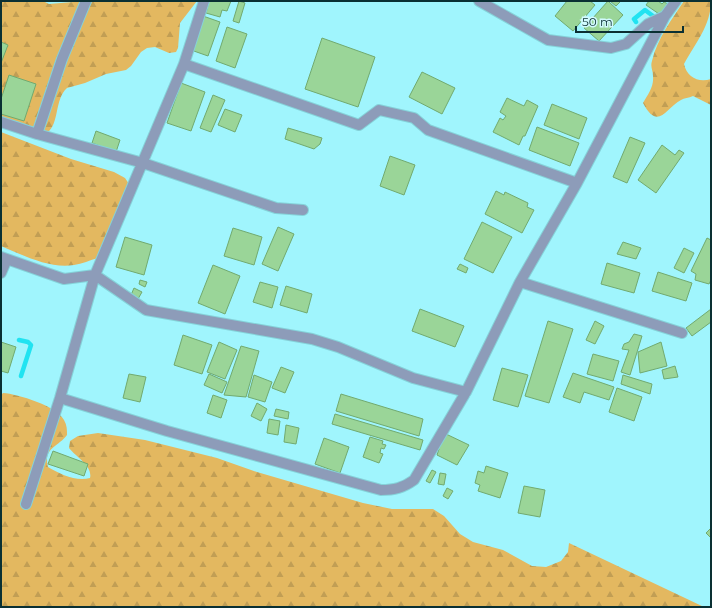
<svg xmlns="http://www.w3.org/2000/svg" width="712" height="608" viewBox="0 0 712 608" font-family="Montserrat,sans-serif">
<defs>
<pattern id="forest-firs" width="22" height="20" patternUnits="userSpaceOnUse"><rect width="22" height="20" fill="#e3b860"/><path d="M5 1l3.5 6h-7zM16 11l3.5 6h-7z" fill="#c19e54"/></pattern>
</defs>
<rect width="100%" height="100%" fill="#a0f5fd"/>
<!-- forest -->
<path fill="url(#forest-firs)" d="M1,1H43L49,4L85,1H197L180,23L178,48L176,52L169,53L155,47L147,48L141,52L131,66L126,70L106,74L85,83L67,88C54,100 60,123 47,133L1,117Z
M684,1H711C711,25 695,44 684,64C687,77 698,83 711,79V105L693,96C689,98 684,98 681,100C665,109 658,131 643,103C648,94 654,87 653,76C653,70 650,67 652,61C657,39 672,19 684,1Z
M1,132L71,159L114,172L125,178L129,184L98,258C90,260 82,264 74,265C49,269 23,255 1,246Z
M3,393C18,394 57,406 64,420C67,425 67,430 67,435C57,448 43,448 48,467C60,474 76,482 90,478C93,466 76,457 69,448L70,441L78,436L98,433L145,440L217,458L257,472L363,503L392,509H433L444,516L460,534L473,542L503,550L532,566L546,567L561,561L568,552L569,543L704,607H1V395Z"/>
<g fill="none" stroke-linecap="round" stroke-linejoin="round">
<!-- stream -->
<path stroke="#21e3f1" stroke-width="4.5" d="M636,22L634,19L645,10L657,19
M19,340L28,342L31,345L21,376"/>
</g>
<!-- building -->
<path fill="#9ad598" stroke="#71aa6f" d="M209,1H231L227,11L222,10L220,17L206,13Z
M239,1L245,3L239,23L233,21Z
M567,1H590L595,5L573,31L555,16Z
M608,1L623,15L599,41L584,28Z
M610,1H621L616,6Z
M649,1H658L662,4L664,2L670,5L662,16L646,5Z
M203,16L220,22L208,56L191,50Z
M227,27L247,34L235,68L216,61Z
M322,38L375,57L358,107L305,89Z
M1,42L8,45L1,63Z
M422,72L455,88L442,114L409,97Z
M9,75L36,84L24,121L1,114V99Z
M181,83L205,92L191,131L167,123Z
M213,95L225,100L211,132L200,128Z
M507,98L524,106L527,100L538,106L525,136H523L519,145L493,132L500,118L503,120L506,116L500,112Z
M552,104L587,118L579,139L544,125Z
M225,109L242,115L235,132L218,125Z
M537,127L579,143L570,166L529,150Z
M288,128L322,138L320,144L314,149L285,139Z
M96,131L120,140L116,152L92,143Z
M630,137L645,143L627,183L613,177Z
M662,145L675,155L679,150L684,153L656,193L638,180Z
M390,156L415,165L404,195L380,186Z
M496,191L504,195L505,192L528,203L527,207L534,210L522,233L485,214Z
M482,222L512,237L493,273L464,259Z
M278,227L294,234L278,271L262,264Z
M233,228L262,237L254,265L224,256Z
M125,237L152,245L144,275L116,267Z
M707,238L711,240V280L709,284L695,280L696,274L691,271Z
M623,242L641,248L636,259L617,254Z
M684,248L694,253L684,273L674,268Z
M607,263L640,273L634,293L601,284Z
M460,264L468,268L466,273L457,269Z
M213,265L240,276L225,314L198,303Z
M658,272L692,283L686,301L652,291Z
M140,280L147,282L145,287L139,284Z
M260,282L278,287L272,308L253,302Z
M286,286L312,294L307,313L280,305Z
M134,288L142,292L138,299L131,295Z
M420,309L464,326L455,347L412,331Z
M711,309V322L692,336L686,328Z
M548,321L573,329L549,403L525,396Z
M595,321L604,326L595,344L586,340Z
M634,334L642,336L630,375L621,372L629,350L622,349L624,344L629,342Z
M183,335L212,345L202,374L174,365Z
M1,342L16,347L8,373L1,371Z
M219,342L237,350L225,379L207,372Z
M661,342L667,366L640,373L638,352Z
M241,346L259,351L246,397L224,395Z
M593,354L619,361L613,381L587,374Z
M675,366L678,377L664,379L662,370Z
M281,367L294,372L285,393L272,388Z
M502,368L528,375L518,407L493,400Z
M573,373L614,387L609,400L584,392L580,403L563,397Z
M129,374L146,377L140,402L123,398Z
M209,374L227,382L222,393L204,385Z
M254,375L272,382L265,402L248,397Z
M623,375L652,384L650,394L621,384Z
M617,388L642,397L634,421L609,412Z
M341,394L423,419L419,436L336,411Z
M213,395L227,400L221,418L207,413Z
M257,403L267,409L261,421L251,416Z
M276,409L289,412L288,419L274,416Z
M335,414L423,440L420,450L332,424Z
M269,419L280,421L278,435L267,433Z
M286,425L299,428L296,444L284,442Z
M446,434L469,445L457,465L437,455L439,449L437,448Z
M370,437L383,441L382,444L386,445L384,449L381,448L380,453L383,454L379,463L363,457Z
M324,438L349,447L340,473L315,464Z
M53,451L88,464L84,476L48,464Z
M486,466L508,473L500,498L478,491L480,485L475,483L478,471L484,473Z
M432,470L436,472L430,483L426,481Z
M440,473L446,474L444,485L438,484Z
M524,486L545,490L540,517L518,513Z
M447,488L453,491L448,499L443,496Z
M711,528V538L706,533Z"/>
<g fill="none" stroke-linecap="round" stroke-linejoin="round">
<defs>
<path id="minor" d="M86,1L62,59L37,134L143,163L276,208L303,210
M479,1L548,40L611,48L626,44L648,24L665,16
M184,64L359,125L379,110L414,118L428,130L577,183
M1,122L37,134
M1,257L64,279L95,275L146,310L312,339L338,347L413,378L466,392
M1,273L7,259
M520,282L682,333
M60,398L167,431L381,490C394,490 403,488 414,480L466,392L520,282L577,183L665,16L676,1
M26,504L60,398L95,275L184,64L204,1"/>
</defs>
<!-- minor casing -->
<use href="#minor" stroke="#85d2d9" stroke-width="12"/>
<!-- minor -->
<use href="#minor" stroke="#8d9cb9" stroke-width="10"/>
</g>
<!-- border -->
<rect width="712" height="608" fill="none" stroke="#0a3033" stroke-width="4"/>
<!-- scale -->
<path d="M576 26v6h107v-6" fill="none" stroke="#0a3033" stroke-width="2"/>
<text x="582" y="26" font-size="12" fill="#0a3033" stroke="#d2fafe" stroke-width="3" paint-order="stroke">50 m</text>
</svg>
